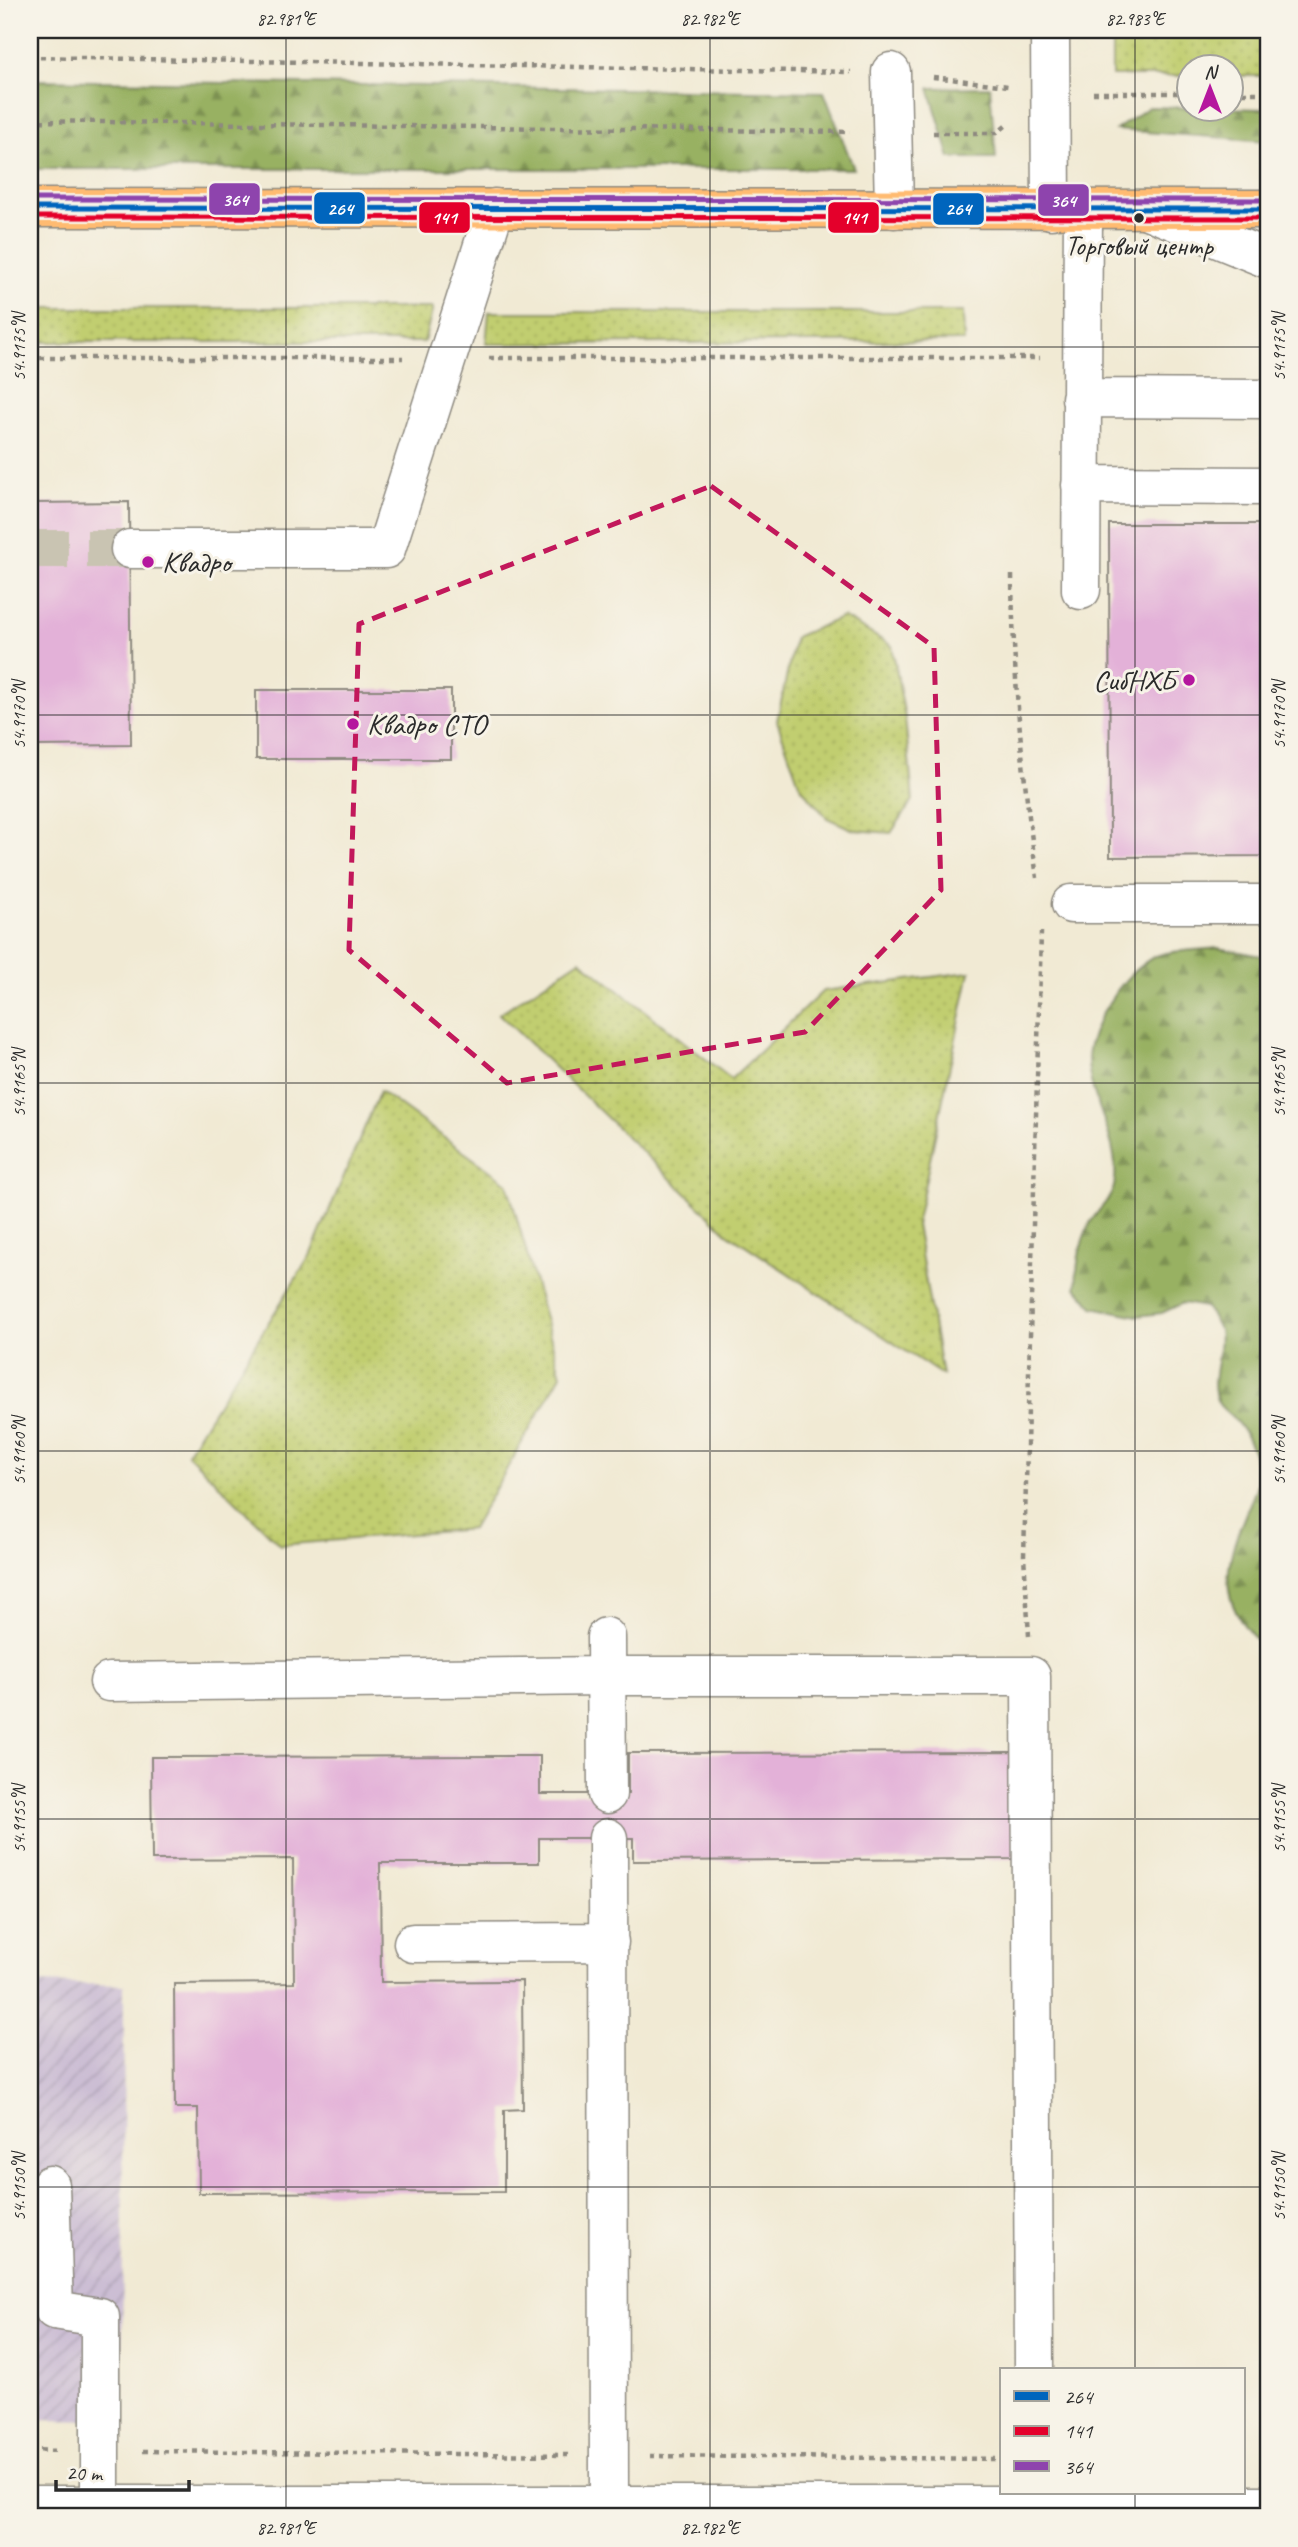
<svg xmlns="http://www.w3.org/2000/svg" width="1298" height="2547" viewBox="0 0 1298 2547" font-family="Caveat,sans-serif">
<defs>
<pattern id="industrial-furrows" width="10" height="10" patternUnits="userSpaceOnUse" patternTransform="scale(1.75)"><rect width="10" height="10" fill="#ccbed4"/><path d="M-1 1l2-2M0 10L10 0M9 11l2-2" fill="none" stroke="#afa3b6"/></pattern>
<pattern id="grass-dots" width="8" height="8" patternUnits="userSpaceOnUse" patternTransform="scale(1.75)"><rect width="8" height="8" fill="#c1ce70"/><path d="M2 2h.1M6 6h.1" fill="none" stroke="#a6b161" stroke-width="1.8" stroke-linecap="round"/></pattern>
<pattern id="forest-firs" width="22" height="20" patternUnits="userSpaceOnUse" patternTransform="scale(1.75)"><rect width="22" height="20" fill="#98b162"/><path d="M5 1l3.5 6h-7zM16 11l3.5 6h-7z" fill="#7c9051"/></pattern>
</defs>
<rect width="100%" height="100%" fill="#f7f3e8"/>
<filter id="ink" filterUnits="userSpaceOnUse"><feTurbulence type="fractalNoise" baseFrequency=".0143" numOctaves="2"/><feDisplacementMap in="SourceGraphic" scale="14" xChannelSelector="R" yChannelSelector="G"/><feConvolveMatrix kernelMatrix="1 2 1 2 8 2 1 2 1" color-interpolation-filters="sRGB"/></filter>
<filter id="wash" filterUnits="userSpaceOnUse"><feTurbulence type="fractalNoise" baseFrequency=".00686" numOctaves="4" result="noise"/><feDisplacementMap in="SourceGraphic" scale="28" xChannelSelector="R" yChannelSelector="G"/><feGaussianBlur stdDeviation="1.57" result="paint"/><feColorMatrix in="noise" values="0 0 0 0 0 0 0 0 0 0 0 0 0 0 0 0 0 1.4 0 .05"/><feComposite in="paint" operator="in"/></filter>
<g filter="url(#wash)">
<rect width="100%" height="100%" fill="#f1ead4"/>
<!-- industrial -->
<path fill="url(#industrial-furrows)" d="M30,1983L124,1985L122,2421L30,2420Z"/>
<!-- grass -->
<path fill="url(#grass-dots)" stroke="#767c4e" stroke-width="2" d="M1112,30H1268V76H1232V66H1190L1189,76H1112Z
M30,308H433L424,342H30Z
M489,312H963L964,341L486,344Z
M843,617L892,646L905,718L913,800L891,833L854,830L827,818L800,786L777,721L795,637Z
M580,960L731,1079L823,991L970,972L916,1225L942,1375L727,1233L499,1014Z
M380,1091L507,1183L561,1375L472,1529L280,1545L187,1453L310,1256Z"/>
<!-- forest -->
<path fill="url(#forest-firs)" stroke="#626e46" stroke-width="2" d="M30,80L824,92L854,169H30Z
M990,87L996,158H950L929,88Z
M1149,107L1268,109V141L1116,130Z
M1218,948L1268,957V1651C1220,1609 1220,1574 1244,1518C1248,1506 1258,1490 1258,1477C1258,1457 1248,1434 1234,1419C1230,1414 1222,1409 1219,1404C1206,1381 1224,1353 1219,1330C1217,1322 1209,1313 1205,1307L1183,1303L1162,1313L1137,1316L1093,1307L1076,1287C1077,1264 1079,1246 1089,1225C1097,1209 1114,1199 1115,1180C1119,1137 1089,1099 1088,1061C1088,1026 1123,973 1154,957C1167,950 1202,950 1218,948Z"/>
<g id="blocks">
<!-- building -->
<path fill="#e3b1d8" d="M129,502L131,745L30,746V503Z
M1109,524H1268V856L1110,857Z
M256,690H451V759H256Z
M1014,1752L1015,1859L633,1861V1838H539V1863H380L381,1982L522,1981L523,2109L504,2110V2192L199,2193L198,2108H175L174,1984L294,1983L293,1859L152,1860L151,1757L540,1756V1794H628V1753Z"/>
</g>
</g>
<g filter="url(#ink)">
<use href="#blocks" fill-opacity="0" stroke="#8e8a80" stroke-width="2"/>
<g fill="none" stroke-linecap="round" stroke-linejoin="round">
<!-- minor-tunnel -->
<path stroke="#c9c4b2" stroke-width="38" stroke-dasharray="38 19" stroke-linecap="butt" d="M30,549H130"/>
<defs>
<path id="minor" d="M1050,30L1051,210
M891,72L894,209
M1145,209L1268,259
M1081,398L1268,399
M1081,485L1268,486
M130,549H386L495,208
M1081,590L1083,210
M1071,904H1268
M606,1637L607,1794
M109,1682L606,1676H1031L1034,2370
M608,1838L609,2505
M413,1943L609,1942
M50,2185L54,2310L100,2317V2505
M30,2505H1268"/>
<path id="major" d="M30,208L1268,209"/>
</defs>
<!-- minor casing -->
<use href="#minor" stroke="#8e8a80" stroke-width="41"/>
<!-- major casing -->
<use href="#major" stroke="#8e8a80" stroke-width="41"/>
<!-- path -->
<path stroke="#8e8a80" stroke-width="4.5" stroke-dasharray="5 5" stroke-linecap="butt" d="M30,57L851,72
M933,77L1008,86
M1093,93H1190
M1232,93H1268
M30,121L850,132
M933,133H997L1008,124
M30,358H403
M489,358H1040
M1012,575C1013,677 1023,777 1037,878
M1029,1636L1024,1556L1041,932
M30,2450L60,2451
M143,2451L568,2455
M650,2456L1002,2459"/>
<!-- minor -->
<use href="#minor" stroke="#fff" stroke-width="38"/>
<!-- major -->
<use href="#major" stroke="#ffbb71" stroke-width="38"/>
<defs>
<path id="bus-1" d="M30,208L1268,209"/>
<path id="bus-2" d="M30,217L1268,218"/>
<path id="bus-3" d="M30,199L1268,200"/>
</defs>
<!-- bus-1 casing -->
<use href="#bus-1" stroke="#f7f3e8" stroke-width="10"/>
<!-- bus-2 casing -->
<use href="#bus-2" stroke="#f7f3e8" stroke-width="10"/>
<!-- bus-3 casing -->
<use href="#bus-3" stroke="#f7f3e8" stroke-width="10"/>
<!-- bus-1 -->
<use href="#bus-1" stroke="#0065bd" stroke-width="5"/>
<!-- bus-2 -->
<use href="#bus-2" stroke="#e4002b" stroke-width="5"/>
<!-- bus-3 -->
<use href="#bus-3" stroke="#8e44ad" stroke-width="5"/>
</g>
</g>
<!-- marked area -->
<path fill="none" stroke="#c2185b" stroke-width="5" stroke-dasharray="14 9" stroke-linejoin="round" d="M711,486L934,647L941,890L805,1032L507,1083L349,950L359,624Z"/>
<!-- ticks -->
<path fill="none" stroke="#2b2b2b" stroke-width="2" stroke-opacity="0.45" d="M286,30V2517M710,30V2517M1135,30V2370M30,347H1268M30,715H1268M30,1083H1268M30,1451H1268M30,1819H1268M30,2187H1268M1135,2493V2517"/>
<!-- markers -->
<circle fill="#2b2b2b" stroke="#f7f3e8" stroke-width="2.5" cx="1139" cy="218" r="6"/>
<g fill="#b5179e" stroke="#f7f3e8" stroke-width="2.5">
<circle cx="148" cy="562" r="7"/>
<circle cx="1189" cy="680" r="7"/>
<circle cx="353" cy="724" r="7"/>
</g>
<g text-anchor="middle" stroke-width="6" stroke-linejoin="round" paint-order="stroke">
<!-- bus labels -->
<g font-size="28" fill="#2b2b2b" stroke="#f7f3e8">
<text x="1139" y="255">Торговый центр</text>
</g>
<!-- poi labels -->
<g font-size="30" fill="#2b2b2b" stroke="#f7f3e8" text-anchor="start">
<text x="162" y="572">Квадро</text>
<text x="1175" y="690" text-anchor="end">СибНХБ</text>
<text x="367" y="734">Квадро СТО</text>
</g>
</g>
<g stroke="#f7f3e8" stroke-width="2.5">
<rect x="208" y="182" width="53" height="34" rx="7" fill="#8e44ad"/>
<rect x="1037" y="183" width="53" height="34" rx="7" fill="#8e44ad"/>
<rect x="313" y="191" width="53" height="34" rx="7" fill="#0065bd"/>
<rect x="932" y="192" width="53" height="34" rx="7" fill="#0065bd"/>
<rect x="418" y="201" width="53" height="33" rx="7" fill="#e4002b"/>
<rect x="827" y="201" width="53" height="33" rx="7" fill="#e4002b"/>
</g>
<g font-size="19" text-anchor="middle" font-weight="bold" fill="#fff">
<text x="235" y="206">364</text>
<text x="1063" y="207">364</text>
<text x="340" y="215">264</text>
<text x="958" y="215">264</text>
<text x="444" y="224">141</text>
<text x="854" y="224">141</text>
</g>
<!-- margin -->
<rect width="1298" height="2547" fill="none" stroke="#f7f3e8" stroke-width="77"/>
<!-- legend -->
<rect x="1000" y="2368" width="245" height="126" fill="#f7f3e8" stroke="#a5a39c" stroke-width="2"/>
<rect x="1014" y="2391" width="35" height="10" fill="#0065bd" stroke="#a5a39c" stroke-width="2"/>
<text x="1064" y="2404" font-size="21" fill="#2b2b2b">264</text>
<rect x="1014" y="2426" width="35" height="10" fill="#e4002b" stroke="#a5a39c" stroke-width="2"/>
<text x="1064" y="2438" font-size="21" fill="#2b2b2b">141</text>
<rect x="1014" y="2461" width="35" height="10" fill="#8e44ad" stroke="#a5a39c" stroke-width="2"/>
<text x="1064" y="2474" font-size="21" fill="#2b2b2b">364</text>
<!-- north arrow -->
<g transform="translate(1210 88)"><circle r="33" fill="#f7f3e8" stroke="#a5a39c" stroke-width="2"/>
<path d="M0-5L12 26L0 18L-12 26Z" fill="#b5179e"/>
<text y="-10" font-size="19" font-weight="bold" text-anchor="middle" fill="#2b2b2b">N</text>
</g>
<!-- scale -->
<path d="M56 2480v10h133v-10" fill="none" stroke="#2b2b2b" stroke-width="3.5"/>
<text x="66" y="2480" font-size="21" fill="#2b2b2b" stroke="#f7f3e8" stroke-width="5" paint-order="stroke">20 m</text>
<rect x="38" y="38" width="1222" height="2470" fill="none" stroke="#2b2b2b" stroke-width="2.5"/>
<g font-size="18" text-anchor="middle" fill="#2b2b2b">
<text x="286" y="25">82.981°E</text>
<text x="710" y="25">82.982°E</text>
<text x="1135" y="25">82.983°E</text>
<text transform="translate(19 347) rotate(-90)" y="6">54.9175°N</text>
<text transform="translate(1279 347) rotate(-90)" y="6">54.9175°N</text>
<text transform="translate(19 715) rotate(-90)" y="6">54.9170°N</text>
<text transform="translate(1279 715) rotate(-90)" y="6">54.9170°N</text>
<text transform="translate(19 1083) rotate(-90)" y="6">54.9165°N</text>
<text transform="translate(1279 1083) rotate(-90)" y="6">54.9165°N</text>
<text transform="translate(19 1451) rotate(-90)" y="6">54.9160°N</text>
<text transform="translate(1279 1451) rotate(-90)" y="6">54.9160°N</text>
<text transform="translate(19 1819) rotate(-90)" y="6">54.9155°N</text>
<text transform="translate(1279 1819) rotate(-90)" y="6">54.9155°N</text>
<text transform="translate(19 2187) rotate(-90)" y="6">54.9150°N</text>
<text transform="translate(1279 2187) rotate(-90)" y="6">54.9150°N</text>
<text x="286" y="2534">82.981°E</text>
<text x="710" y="2534">82.982°E</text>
</g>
</svg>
